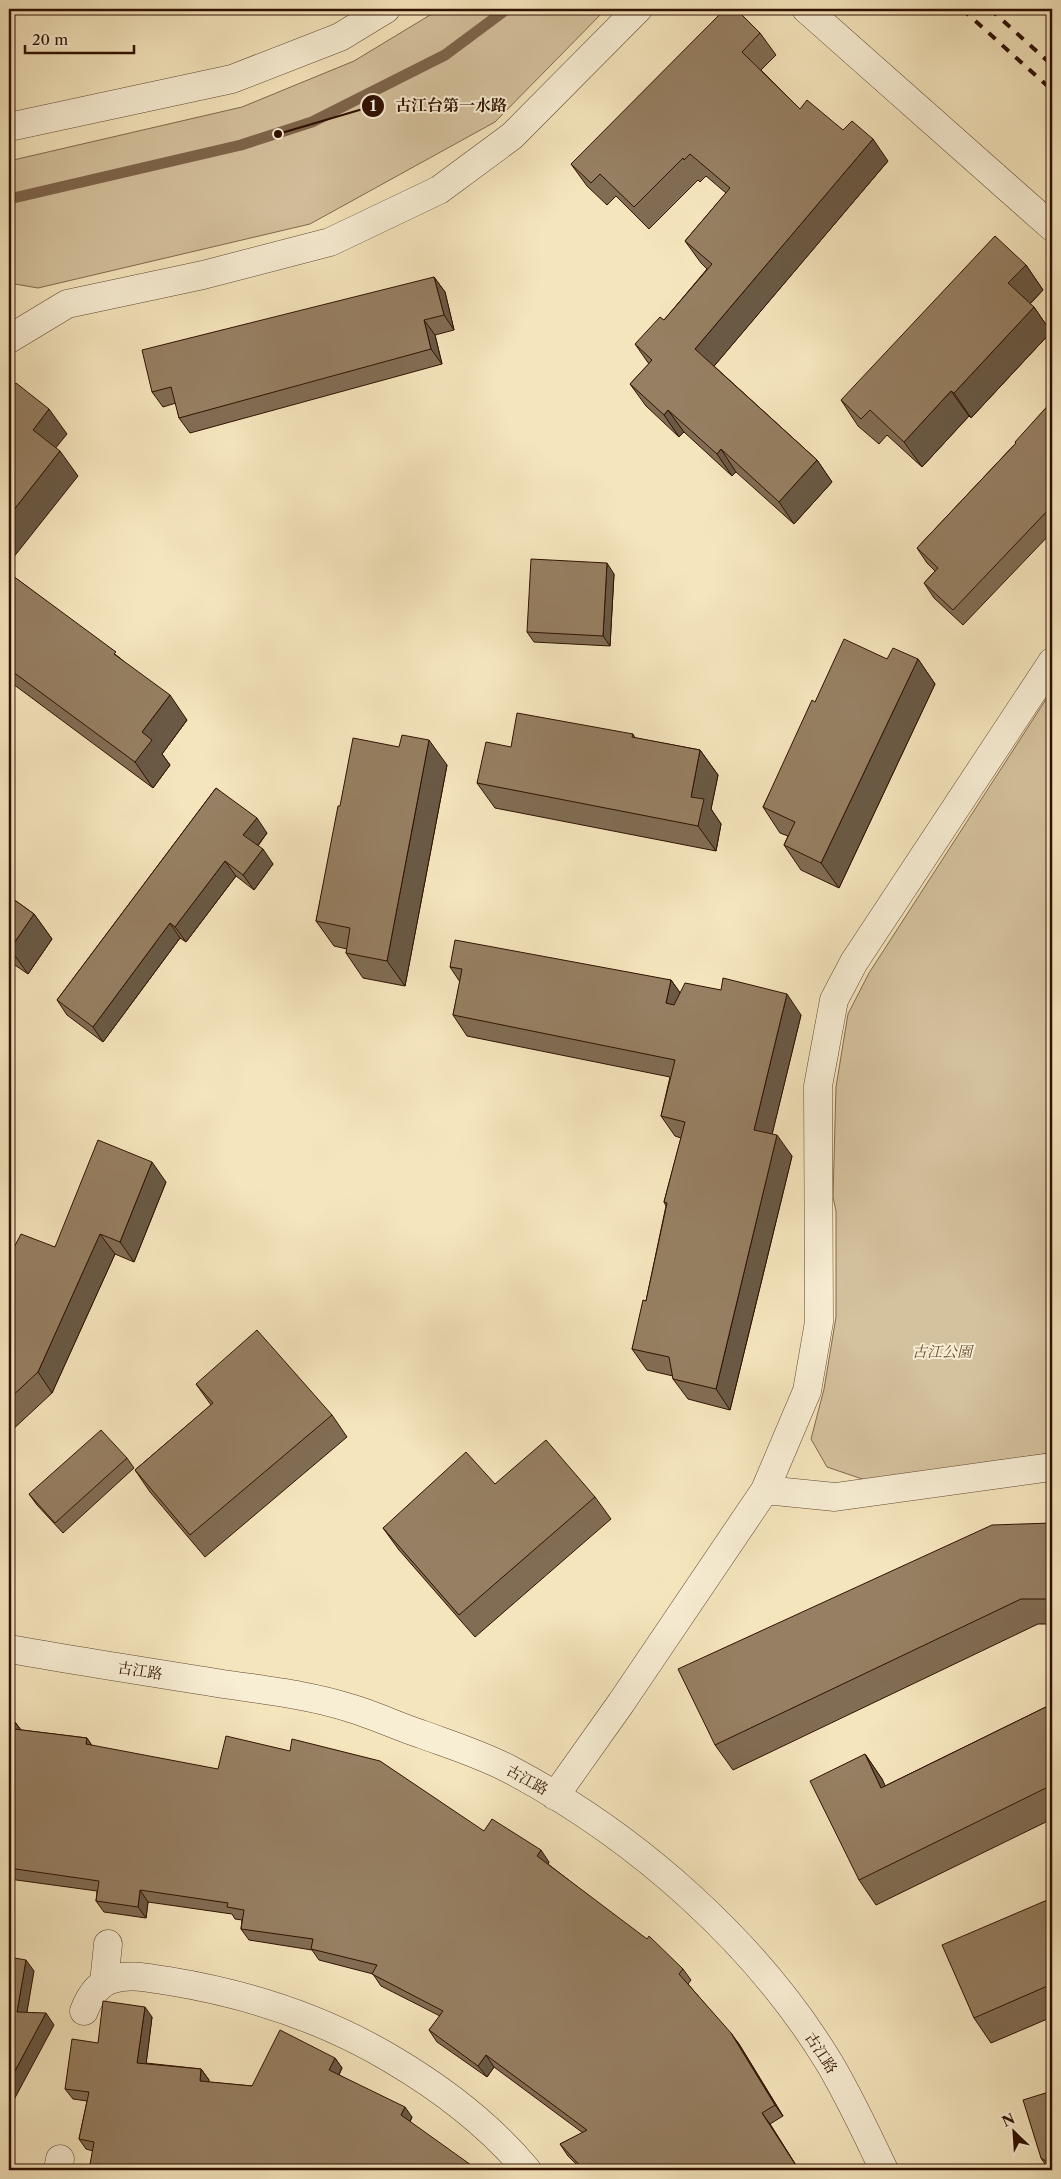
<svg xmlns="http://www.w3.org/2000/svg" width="1061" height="2179" viewBox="0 0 1061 2179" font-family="'Libre Caslon Text','Noto Serif JP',serif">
<rect width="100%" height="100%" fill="#f5e5bd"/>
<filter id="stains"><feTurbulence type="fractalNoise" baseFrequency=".004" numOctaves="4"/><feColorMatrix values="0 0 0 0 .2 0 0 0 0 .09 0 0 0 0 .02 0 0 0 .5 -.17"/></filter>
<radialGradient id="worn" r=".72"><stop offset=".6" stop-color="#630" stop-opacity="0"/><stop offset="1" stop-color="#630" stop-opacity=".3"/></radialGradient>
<!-- green -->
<path fill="#d4c19d" stroke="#82694e" d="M440,9H606L495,122L310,224L38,288L9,283V161L242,107L354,61Z
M1052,690V1453L865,1480L827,1467L811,1439L824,1389L836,1317V1211L833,1197L836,1087L848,1014L869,973Z"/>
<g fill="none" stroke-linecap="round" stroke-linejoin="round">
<!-- stream -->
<path stroke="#7e654b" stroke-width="11" d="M9,199L241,145L312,122L445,55L507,9"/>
<defs>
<path id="minor" d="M806,9L1052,227
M9,339L67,304L203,275L330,242L439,190L512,136L638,9
M765,1490L835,1497L1052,1467
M555,1796L621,1703L765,1490L807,1391L819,1322L818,1086L834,1000L854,962L1052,662
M104,1983L108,1944
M84,2011C89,1998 98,1983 113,1979C130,1973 152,1979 169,1981C248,1994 325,2019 393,2060C442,2089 491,2127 527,2170
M58,2170L60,2159"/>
<path id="tertiary" d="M9,127L232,79L340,37L386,9
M9,1649C78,1661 148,1672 217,1683C261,1690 307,1694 350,1708C374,1715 397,1726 421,1734C451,1745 483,1755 511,1770C637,1837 756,1942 830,2064C850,2098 867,2134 884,2170"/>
</defs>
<!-- minor casing -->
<use href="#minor" stroke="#61462f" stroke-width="29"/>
<!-- tertiary casing -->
<use href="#tertiary" stroke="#61462f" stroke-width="29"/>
<!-- minor -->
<use href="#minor" stroke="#f8eed4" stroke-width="28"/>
<!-- tertiary -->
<use href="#tertiary" stroke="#f8eed4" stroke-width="28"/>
<!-- rail -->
<path stroke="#301100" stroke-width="4" stroke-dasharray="9 9" stroke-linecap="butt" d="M962,9L1052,90
M990,9L1052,65"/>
</g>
<!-- wall -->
<path fill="#816d54" stroke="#301100" d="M760,33L776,55L761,70L800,109L843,130L888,161L714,366L817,460L832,482L794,524L736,472L732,476L684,432L679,437L646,406L630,384L649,364L635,344L664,320L707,269L701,263L685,241L726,193L706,176L700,182L698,180L649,229L616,196L607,205L587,186L571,164Z
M1026,265L1043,290L1030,304L1034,307L1051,332L971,418L969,416L922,467L887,435L879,444L858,426L841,400Z
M434,277L445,292L454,330L435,335L442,364L190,433L179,418L176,403L163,407L152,392Z
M1052,401V532L963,625L934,598L924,583L935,571L927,563L917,548L1016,443Z
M9,573L120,658L187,720L162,754L170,765L153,788L9,681Z
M614,574L610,646L534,642L527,632Z
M887,659H918L935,684L839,888L801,870L784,845L788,836L780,833L763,807L815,702Z
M633,734L635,738L700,750L718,775L711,809L721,824L716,851L495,808L477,783L511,747Z
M447,765L405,986L363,978L346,953L347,949L334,946L316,921L340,806Z
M216,788L267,833L258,846L273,864L254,890L236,876L186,942L180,938L103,1042L67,1015L57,1000Z
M9,896L34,914L52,939L28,974L9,961Z
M450,967L671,980L680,993L801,1015L772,1134L792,1156L730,1410L688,1399L673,1379V1376L647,1370L632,1349L646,1301L666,1206L664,1202L681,1138L675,1136L661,1116L670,1077L467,1036L453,1015L460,982Z
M166,1182L134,1262L115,1254L52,1393L9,1433V1257L55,1247Z
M196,1384L332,1415L347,1437L205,1557L150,1492L135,1470L211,1405Z
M127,1458L134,1468L63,1533L37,1505L29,1494Z
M495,1484L595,1497L611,1519L475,1637L399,1550L383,1528Z
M1052,1523V1624H1038L733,1770L715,1745Z
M1052,1704V1819L876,1905L859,1880L865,1754L882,1779L885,1786Z
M9,1720L15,1722L21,1730L87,1738L92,1746L484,1831L549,1862L548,1864L683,1969L691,1980L688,1984L739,2044L783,2116L770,2124L799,2170H582L568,2156L560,2144L583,2133L494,2067L487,2077L437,2042L429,2030L440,2016L381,1986L373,1974L319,1960L312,1950L249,1940L241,1929L242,1920L235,1919L232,1914L148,1902L146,1918L104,1912L96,1901L97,1891L9,1879Z
M1052,1898V2017L991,2043L974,2018Z
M152,2017L146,2063L201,2069L209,2080L208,2082L252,2086L335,2058L342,2068L339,2075L412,2117L410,2122L93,2151L86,2149L79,2139L87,2101L73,2099L65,2089L98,2043Z
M1052,2091V2170H1049L1041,2158Z"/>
<!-- shaded-wall -->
<path fill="#695945" stroke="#301100" d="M873,139L888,161L710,371L695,349Z
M1026,265L1043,290L1026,308L1008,283Z
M434,277L445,292L454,330L444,315Z
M1034,307L1051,332L971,418L954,393Z
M424,320L435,335L442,364L431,349Z
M951,391L969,416L922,467L904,442Z
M49,409L67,434L50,455L33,430Z
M668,410L684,432L679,437L664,415Z
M721,449L736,472L732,476L717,454Z
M60,451L78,476L9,563V516Z
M817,460L832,482L794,524L779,502Z
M607,563L614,574L610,646L603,636Z
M918,659L935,684L839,888L821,863Z
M170,695L187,720L162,754L170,765L153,788L135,762L142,732Z
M429,740L447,765L405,986L387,961Z
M700,750L718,775L711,809L721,824L716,851L698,826L691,797Z
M257,818L267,833L254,850L243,835Z
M263,849L273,864L254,890L243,875Z
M225,861L236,876L186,942L175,927Z
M34,914L52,939L28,974L10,949Z
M170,923L180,938L103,1042L93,1027Z
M671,980L686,1001L681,1024L666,1003Z
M787,994L801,1015L768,1151L754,1130Z
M777,1135L792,1156L730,1410L716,1389Z
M152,1162L166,1182L134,1262L120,1242Z
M100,1234L115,1254L52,1393L38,1372Z
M15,1722L23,1733L14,1729Z
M87,1738L95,1750L86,1744Z
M865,1754L882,1779L898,1813L881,1788Z
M541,1850L549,1862L545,1868L537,1856Z
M140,1890L148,1902L146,1918L138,1907Z
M26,1960L34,1971L25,2024L17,2012Z
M145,2007L152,2017L145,2073L137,2063Z
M46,2013L54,2025L9,2109V2082Z
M731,2033L739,2044L783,2116L775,2105Z
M486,2055L494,2067L487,2077L478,2066Z
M335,2058L342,2068L336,2080L329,2070Z
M201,2069L209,2080L208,2091L200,2081Z
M405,2107L412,2117L408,2125L401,2115Z
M762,2113L770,2124L799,2170H798Z"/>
<!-- building -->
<path fill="#967f62" stroke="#301100" d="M725,9H736L760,33L742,52L800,109L807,100L843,130L852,121L873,139L695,349L817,460L779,502L721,449L717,454L668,410L664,415L630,384L652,360L635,344L660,317L664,320L712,264L685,241L730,188L690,154L684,160L683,158L634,207L600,174L591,183L571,164Z
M995,236L1026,265L1008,283L1034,307L954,393L951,391L904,442L870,410L861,419L841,400Z
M434,277L444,315L424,320L431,349L179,418L171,387L152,392L142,350Z
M16,383L49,409L33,430L60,451L9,516V392Z
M1052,401V506L953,610L924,583L938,568L917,548L1016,443L1015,442Z
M531,559L607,563L603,636L527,632Z
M9,573L116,652L114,654L170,695L142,732L152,740L135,762L9,669Z
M844,639L887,659L893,648L918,659L821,863L784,845L795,822L763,807L812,700L815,702Z
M517,713L633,734L632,737L700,750L691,797L704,799L698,826L477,783L486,742L511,747Z
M402,735L429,740L387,961L346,953L350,928L316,921L338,806H340L353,738L399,747Z
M216,788L257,818L243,835L263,849L243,875L225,861L175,927L170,923L93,1027L57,1000Z
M9,896L34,914L10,949L9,948Z
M455,940L671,980L666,1003L674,1005L685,983L721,990L723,978L787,994L754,1130L777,1135L716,1389L673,1379L669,1357L632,1349L643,1300L646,1301L667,1203L664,1202L685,1122L661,1116L675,1060L453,1015L462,969L450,967Z
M98,1140L152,1162L120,1242L100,1234L38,1372L9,1399V1257L21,1234L55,1247Z
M257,1330L332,1415L190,1535L135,1470L213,1403L196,1384Z
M101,1430L127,1458L55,1523L29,1494Z
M546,1440L595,1497L459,1615L383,1528L466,1452L495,1484Z
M1052,1523V1599H1021L715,1745L678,1669L992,1525Z
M1052,1704V1785L859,1880L810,1781L865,1754L881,1788Z
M9,1720L15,1722L14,1729L87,1738L86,1744L218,1769L226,1736L290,1751L292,1739L380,1761L484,1831L492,1819L541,1850L537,1856L647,1939L649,1936L683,1969L679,1974L731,2033L775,2105L762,2113L795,2164L798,2170H584L560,2144L587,2130L486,2055L478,2066L429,2030L443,2011L372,1974L377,1965L311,1949L313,1939L241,1929L244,1910L227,1907L228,1903L140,1890L138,1907L96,1901L99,1881L9,1868Z
M1052,1898V1984L974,2018L942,1945Z
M9,1957L26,1960L17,2012L46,2013L9,2082Z
M103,2001L145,2007L137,2063L201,2069L200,2081L252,2086L280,2030L335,2058L329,2070L405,2107L401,2115L478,2170H89L94,2142L79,2139L89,2092L65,2089L72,2039L98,2043Z
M1052,2091V2165L1041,2158L1023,2100Z"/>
<g text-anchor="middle" stroke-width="4" stroke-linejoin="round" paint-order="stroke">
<!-- park labels -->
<g font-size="15" font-style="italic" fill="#694f37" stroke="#f8eed4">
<text x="942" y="1357">古江公園</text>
</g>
<!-- street labels -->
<g font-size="15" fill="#301100" stroke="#f8eed4">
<text transform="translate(140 1671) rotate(9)" y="5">古江路</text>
<text transform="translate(527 1780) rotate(29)" y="5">古江路</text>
<text transform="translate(821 2053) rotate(57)" y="5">古江路</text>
</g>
</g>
<!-- callouts -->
<path fill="none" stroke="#301100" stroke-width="2" d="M278 134L373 106"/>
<g fill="#301100" stroke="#f8eed4" stroke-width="2">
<circle cx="278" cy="134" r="5"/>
<circle cx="373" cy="106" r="12"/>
</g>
<g font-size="15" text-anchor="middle" font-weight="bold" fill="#fff">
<text x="373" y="111">1</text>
</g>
<g font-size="16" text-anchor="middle" font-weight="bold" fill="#301100" stroke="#f8eed4" stroke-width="4" stroke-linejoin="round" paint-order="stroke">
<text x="451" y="111">古江台第一水路</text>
</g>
<!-- margin -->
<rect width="1061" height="2179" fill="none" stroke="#f5e5bd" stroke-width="30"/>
<rect x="10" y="10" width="1041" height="2159" fill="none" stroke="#301100" stroke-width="2.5"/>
<rect x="15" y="15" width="1031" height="2149" fill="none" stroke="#301100"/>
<!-- north arrow -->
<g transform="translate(1014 2132) rotate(335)" stroke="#f8eed4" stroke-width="4" paint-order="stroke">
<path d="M0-4L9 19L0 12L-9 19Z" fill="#301100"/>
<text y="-8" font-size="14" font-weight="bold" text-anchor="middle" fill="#301100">N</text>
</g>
<!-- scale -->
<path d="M25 45v8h109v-8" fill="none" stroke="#301100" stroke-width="2.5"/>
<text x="32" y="45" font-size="15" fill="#301100" stroke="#f8eed4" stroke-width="4" paint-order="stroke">20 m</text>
<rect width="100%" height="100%" filter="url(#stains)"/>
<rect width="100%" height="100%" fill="url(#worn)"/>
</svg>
